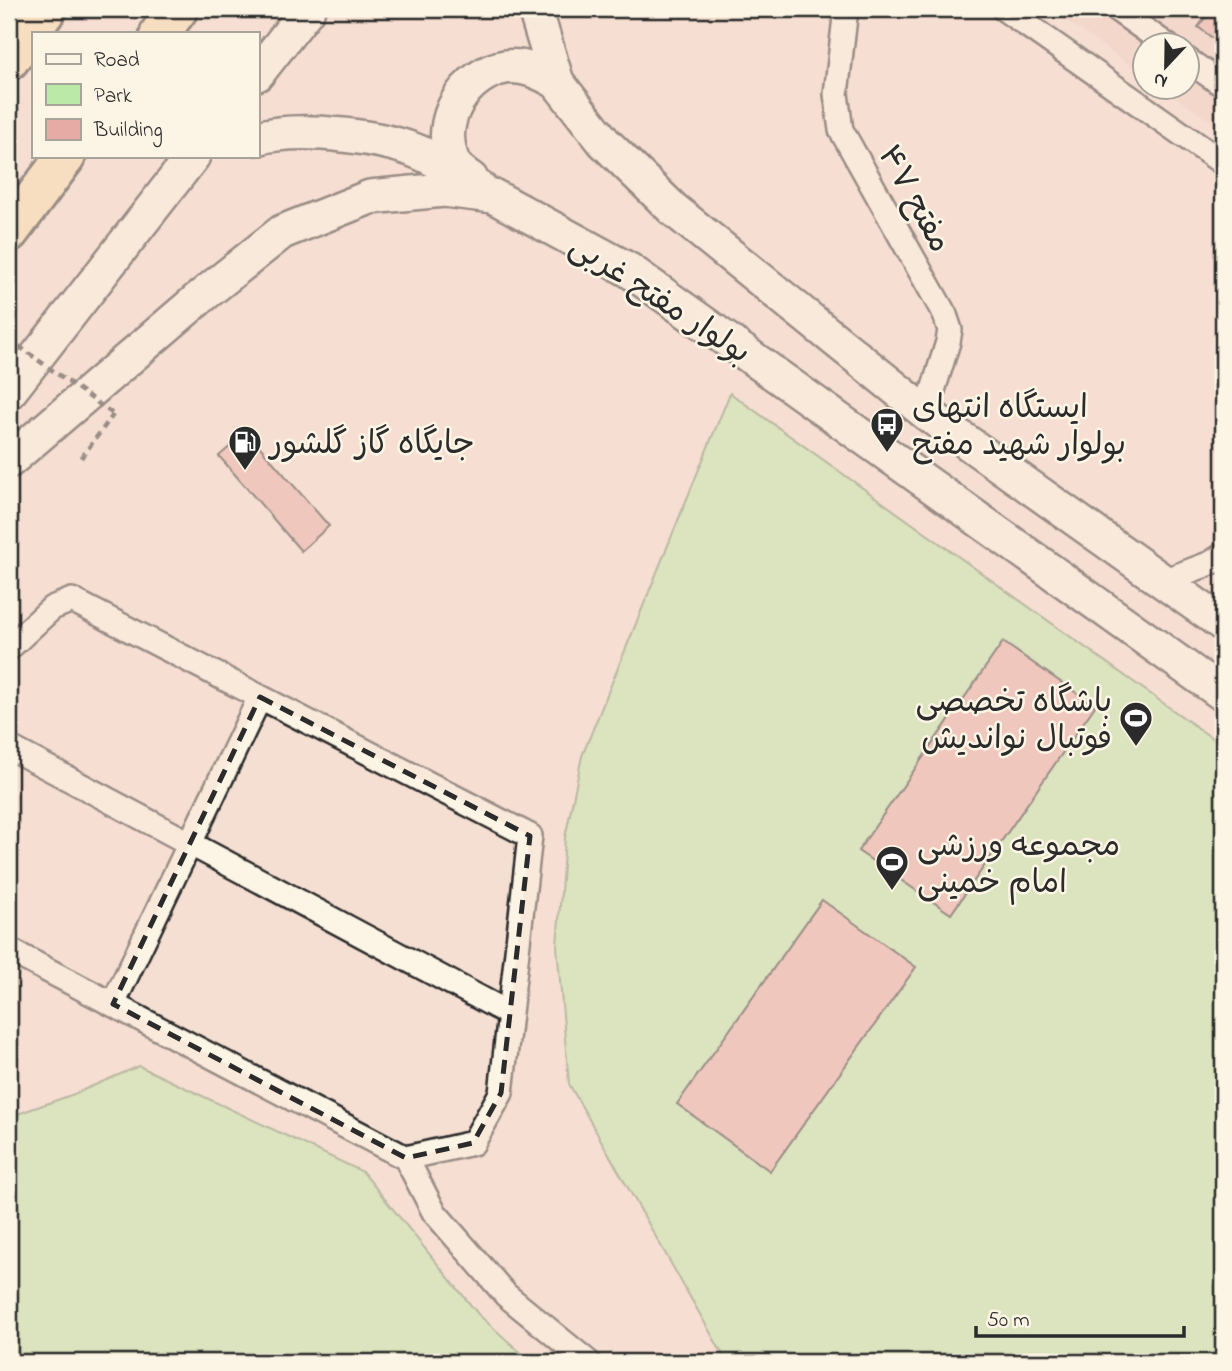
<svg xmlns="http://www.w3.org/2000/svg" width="1232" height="1371" viewBox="0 0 1232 1371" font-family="'Indie Flower','Playpen Sans Arabic',sans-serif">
<rect width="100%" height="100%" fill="#f5dfd2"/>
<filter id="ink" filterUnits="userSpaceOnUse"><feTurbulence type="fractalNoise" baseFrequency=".0143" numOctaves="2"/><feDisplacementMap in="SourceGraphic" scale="14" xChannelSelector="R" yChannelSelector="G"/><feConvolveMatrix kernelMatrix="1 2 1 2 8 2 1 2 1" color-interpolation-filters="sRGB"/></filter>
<g filter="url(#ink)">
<!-- built -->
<path fill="#f0cfc4" d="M1049,9H1223V130L1162,88H1186V46H1144V75Z"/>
<!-- green -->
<path fill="#bbe9a8" stroke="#738a6a" stroke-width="2" d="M730,393L1223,746V1362H727L569,1084L557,946L565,838L582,756Z
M139,1066L363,1172L478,1314L531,1362H9V1117L74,1094Z"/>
<!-- building -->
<path fill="#e6aba5" stroke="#2b2b2b" stroke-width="2" d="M1212,9H1223V46L1198,27Z
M247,432L329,526L301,551L219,456Z
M1003,642L1095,706L951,914L858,851Z
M822,900L916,967L770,1171L677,1104Z"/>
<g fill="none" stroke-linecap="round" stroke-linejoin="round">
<defs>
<path id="minor" d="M846,9L836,94L841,130L945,315L950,330L948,342L926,413
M1004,9L1223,163
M1116,9L1168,46
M1186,59L1223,85
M1163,581L1211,563L1223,555
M9,648L52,608L72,600L530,836L501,1093L473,1143L406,1158
M9,747L510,1014
M9,950L406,1158L434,1212L506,1295L588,1362
M113,1004L260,697"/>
<path id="secondary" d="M535,9L557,82L604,142L673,209L926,413L1223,624
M257,74L308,9
M257,138C299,126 388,136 427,156C446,165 464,178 482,190
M471,179C464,174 455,168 452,160C436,120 465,74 505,67C524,64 541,73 557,82
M9,392L193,156
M9,461L197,300L282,232L370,197L444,190L493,196L629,270L1223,694"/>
<path id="trunk" d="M160,33L178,9
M9,60L47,9
M9,232L66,156"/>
</defs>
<!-- minor casing -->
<use href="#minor" stroke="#2b2b2b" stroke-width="28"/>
<!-- secondary casing -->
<use href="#secondary" stroke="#2b2b2b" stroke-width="38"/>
<!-- trunk casing -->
<use href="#trunk" stroke="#2b2b2b" stroke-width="44"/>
<!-- path -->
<path stroke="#2b2b2b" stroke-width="4.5" stroke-dasharray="7 5" stroke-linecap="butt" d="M81,458L113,415"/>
<!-- minor -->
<use href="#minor" stroke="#fcf5e5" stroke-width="23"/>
<!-- secondary -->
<use href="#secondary" stroke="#fcf5e5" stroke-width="33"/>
<!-- trunk -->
<use href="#trunk" stroke="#f9deab" stroke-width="38"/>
<!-- path-bridge -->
<path stroke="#2b2b2b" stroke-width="4.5" stroke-dasharray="7 5" stroke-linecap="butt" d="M9,339L113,414"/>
</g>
</g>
<!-- marked area -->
<path d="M0 0H1232V1371H0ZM260,697L530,836L501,1093L473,1143L406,1158L113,1004Z" fill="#f5dfd2" fill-opacity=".55" fill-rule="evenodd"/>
<path fill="none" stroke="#2b2b2b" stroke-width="5" stroke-dasharray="14 9" stroke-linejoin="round" d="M260,697L530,836L501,1093L473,1143L406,1158L113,1004Z"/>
<!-- icons -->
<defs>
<symbol id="bus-pin" viewBox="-11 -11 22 30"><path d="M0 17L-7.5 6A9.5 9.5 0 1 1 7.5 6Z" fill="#2b2b2b" stroke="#fcf5e5"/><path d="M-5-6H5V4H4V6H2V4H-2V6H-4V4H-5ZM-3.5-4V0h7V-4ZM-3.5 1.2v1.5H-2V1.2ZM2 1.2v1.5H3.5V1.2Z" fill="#fff"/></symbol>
<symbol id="fuel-pin" viewBox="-11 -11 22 30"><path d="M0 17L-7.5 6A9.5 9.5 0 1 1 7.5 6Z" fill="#2b2b2b" stroke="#fcf5e5"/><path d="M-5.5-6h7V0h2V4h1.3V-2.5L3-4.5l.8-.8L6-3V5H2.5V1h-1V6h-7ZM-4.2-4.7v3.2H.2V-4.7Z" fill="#fff"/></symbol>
<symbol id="stadium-pin" viewBox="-11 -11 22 30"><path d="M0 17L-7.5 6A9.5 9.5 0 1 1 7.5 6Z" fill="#2b2b2b" stroke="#fcf5e5"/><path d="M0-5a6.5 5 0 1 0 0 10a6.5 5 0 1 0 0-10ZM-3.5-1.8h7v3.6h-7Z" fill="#fff"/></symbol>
</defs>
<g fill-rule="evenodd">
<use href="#bus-pin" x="868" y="405" width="38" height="52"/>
<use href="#fuel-pin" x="226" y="423" width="38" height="52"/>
<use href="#stadium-pin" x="1117" y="699" width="38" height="52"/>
<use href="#stadium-pin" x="873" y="843" width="38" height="52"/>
</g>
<g text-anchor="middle" stroke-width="5" stroke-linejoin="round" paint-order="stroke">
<!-- street labels -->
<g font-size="32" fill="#2b2b2b" stroke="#fcf5e5">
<text transform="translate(916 198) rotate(61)" y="11">مفتح ۴۷</text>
<text transform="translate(661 298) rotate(33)" y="11">بولوار مفتح غربی</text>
</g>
<!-- poi labels -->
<g font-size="32" fill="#2b2b2b" stroke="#fcf5e5" text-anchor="start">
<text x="912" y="417">ایستگاه انتهای<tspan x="912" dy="37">بولوار شهید مفتح</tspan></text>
<text x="270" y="453">جایگاه گاز گلشور</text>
<text x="1112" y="711" text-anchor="end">باشگاه تخصصی<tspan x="1112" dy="37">فوتبال نواندیش</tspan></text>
<text x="917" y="855">مجموعه ورزشی<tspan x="917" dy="37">امام خمینی</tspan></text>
</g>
</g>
<!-- margin -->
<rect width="1232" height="1371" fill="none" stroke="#fcf5e5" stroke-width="35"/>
<rect x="18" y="18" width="1197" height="1336" fill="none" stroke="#2b2b2b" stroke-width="2.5" filter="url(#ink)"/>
<!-- legend -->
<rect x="32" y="32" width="228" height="126" fill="#fcf5e5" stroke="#a8a49b" stroke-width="2"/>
<rect x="46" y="54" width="35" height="10" fill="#fcf5e5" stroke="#a8a49b" stroke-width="2"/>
<text x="94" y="66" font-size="21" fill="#2b2b2b">Road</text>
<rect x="46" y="84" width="35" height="21" fill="#bbe9a8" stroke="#a8a49b" stroke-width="2"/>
<text x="94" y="102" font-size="21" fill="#2b2b2b">Park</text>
<rect x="46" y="119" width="35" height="21" fill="#e6aba5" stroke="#a8a49b" stroke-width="2"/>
<text x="94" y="136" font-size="21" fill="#2b2b2b">Building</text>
<!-- north arrow -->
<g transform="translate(1166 66) rotate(202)"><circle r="33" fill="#fcf5e5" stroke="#a8a49b" stroke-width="2"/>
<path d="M0-5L12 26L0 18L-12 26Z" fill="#2b2b2b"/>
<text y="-10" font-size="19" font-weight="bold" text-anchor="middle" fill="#2b2b2b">N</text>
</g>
<!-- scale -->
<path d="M976 1326v10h208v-10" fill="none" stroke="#2b2b2b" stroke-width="3.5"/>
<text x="987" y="1326" font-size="21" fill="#2b2b2b" stroke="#fcf5e5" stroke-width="5" paint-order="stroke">50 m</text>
</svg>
